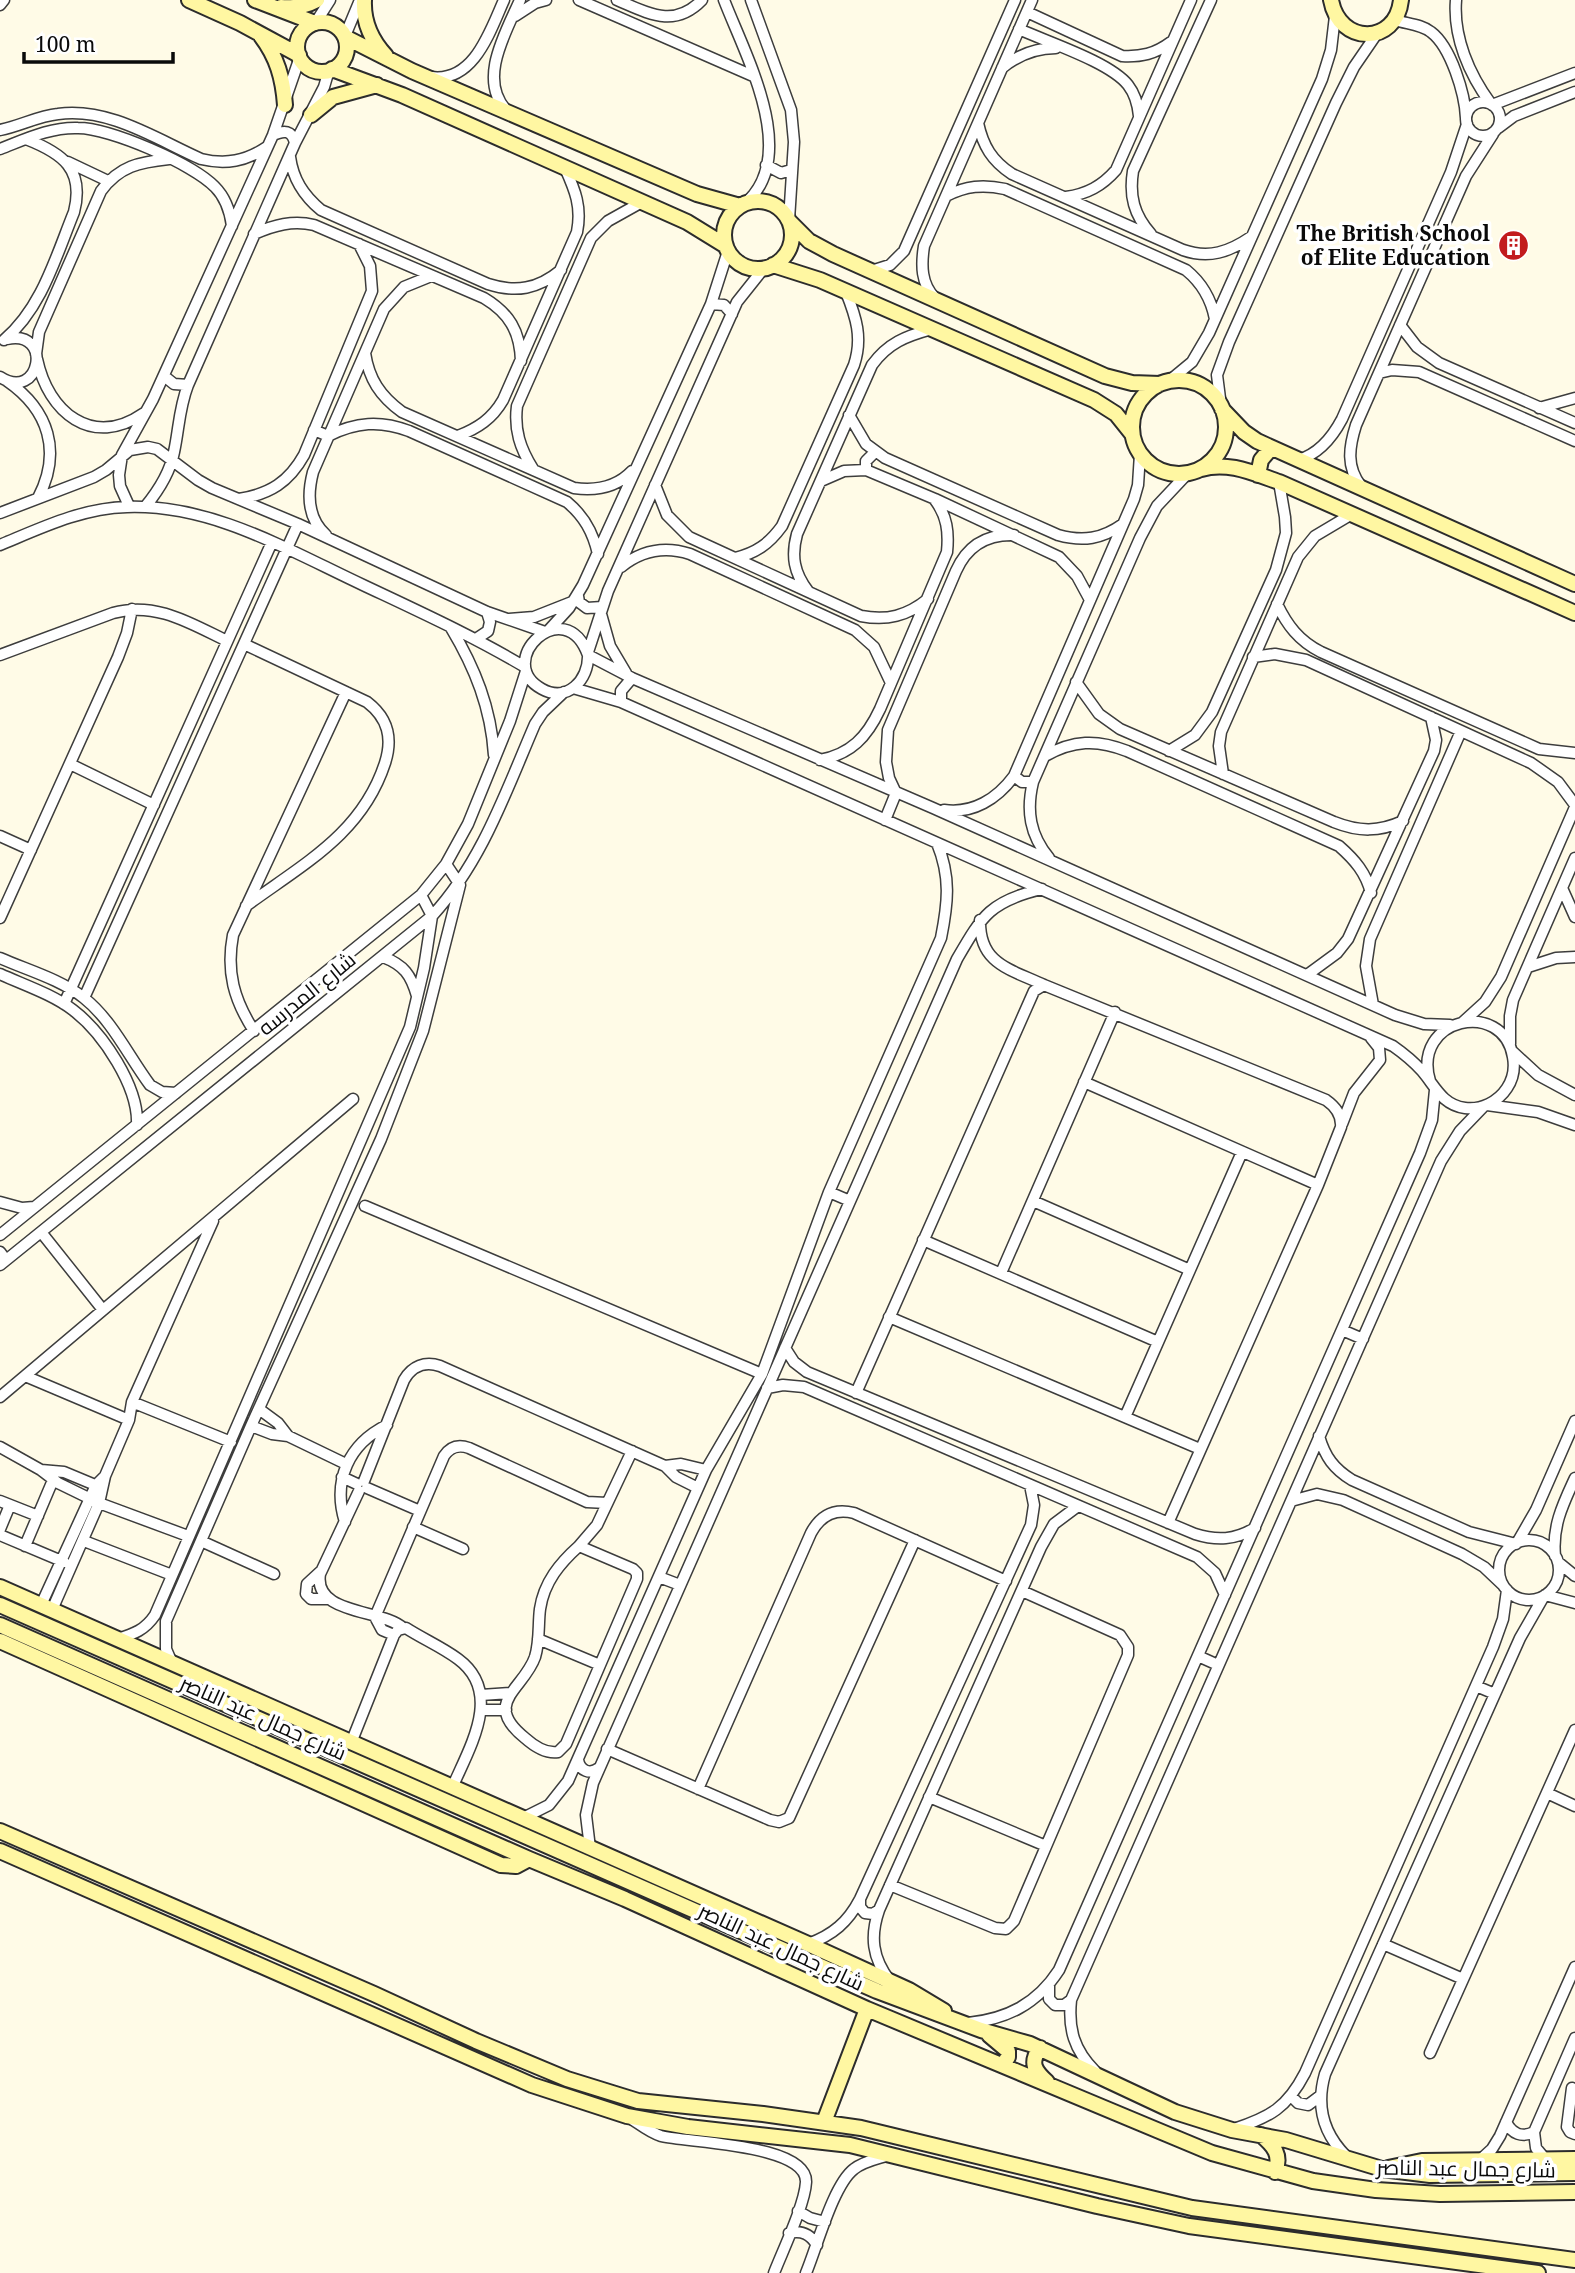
<svg xmlns="http://www.w3.org/2000/svg" width="1575" height="2273" viewBox="0 0 1575 2273" font-family="'Noto Serif',Cairo,serif">
<rect width="100%" height="100%" fill="#fffbe7"/>
<g fill="none" stroke-linecap="round" stroke-linejoin="round">
<defs>
<path id="street" d="M579,0L753,76
M617,0C648,13 674,29 702,0
M724,0C745,55 803,159 742,206
M751,0L791,110L794,142L789,220
M1456,0C1453,37 1469,74 1491,104
M0,5L4,0
M1027,12L1122,56C1141,57 1155,54 1171,42
M515,16L535,3L546,0
M1395,20C1407,24 1421,24 1431,32C1451,47 1465,94 1466,118
M316,22L330,0
M1019,29C1047,42 1110,62 1128,85C1135,94 1138,105 1139,116
M345,36L360,0
M1002,68C1018,55 1035,48 1056,48
M431,77C474,83 490,31 504,0
M1466 119a17 17 0 1 1 34 0a17 17 0 1 1-34 0Z
M1492,105L1575,73
M507,111C477,80 506,32 520,0
M978,123C983,146 992,161 1012,174L1183,250C1209,259 1229,252 1251,237
M1498,128L1514,116L1575,92
M0,130C20,126 38,116 58,114C109,107 156,139 201,159C226,165 246,161 267,147
M273,135C284,130 292,130 295,143
M0,149C26,139 50,127 78,128C110,128 193,164 215,187C226,198 230,211 232,226
M290,157C293,179 303,195 321,210L488,284C516,293 538,289 561,270
M68,162L108,181
M766,165L781,173L791,170
M946,196C966,186 983,184 1005,189L1186,270C1202,283 1211,298 1215,319
M1066,197C1087,194 1102,186 1116,170L1191,0
M254,234C274,225 293,220 314,225L484,298C509,313 520,331 521,361
M1151,234C1134,215 1129,196 1133,171L1211,0
M871,271L890,265L904,251L1015,0
M935,298C921,284 921,265 924,246L1032,0
M711,304L724,305L732,314
M1400,325L1417,347L1439,363L1575,423
M4,340C42,308 56,256 74,212C85,169 62,153 26,139
M365,353C369,379 380,396 402,412L574,488C596,491 616,488 632,471
M36,354L39,332L101,191C119,166 140,162 169,159
M37,359C48,412 92,449 144,413
M1379,373L1392,370L1419,372L1575,441
M164,376L174,384L188,385
M0,377C40,403 54,329 7,339
M7,381C49,410 62,452 38,498
M1169,381L1192,362L1209,333L1322,79L1331,50L1335,16
M1221,406L1217,375L1229,342L1336,103L1354,67L1378,32
M1539,408L1575,398
M849,415L866,444L885,458L1058,535C1083,542 1102,539 1123,524
M314,430L328,436C356,422 380,420 409,431L567,502C584,516 593,532 598,554
M458,436C478,428 492,419 503,400L577,232C582,207 575,190 565,168
M1298,460C1319,454 1332,438 1342,419L1451,172L1467,124
M533,469C520,448 514,430 517,406L591,238L608,221L642,202
M866,470V461L875,452
M821,481L844,471L866,470L935,499L1059,557L1077,576L1090,600
M655,485L667,515L689,537L861,616C887,621 907,616 928,599
M1361,486C1346,467 1349,447 1356,425L1466,176L1493,134
M239,499C270,494 289,482 304,455L372,291L370,266L359,244
M129,506L120,486L119,475L122,455L153,399L273,135L300,57
M145,507C159,490 170,473 174,452C179,429 179,408 188,385L295,143L324,87L329,70
M0,513L94,477L106,470L130,450L148,447L157,449L198,480L212,488L298,524L487,612L545,632
M326,535C307,518 307,495 313,472L384,309L404,287L431,276
M0,545C41,528 82,508 127,507C212,504 288,550 363,585C418,611 473,636 525,667
M735,558C756,553 769,544 782,526L854,365C863,338 856,317 846,292
M621,567C642,550 665,546 690,554L855,630L874,647L891,683
M808,591C794,573 791,556 797,534L872,365C888,343 906,336 932,329
M578,596L579,602L587,608L602,607
M1277,604C1287,625 1299,641 1321,652L1539,749L1575,753
M601,614L610,646L626,673
M509,619L534,617L572,602
M451,628C475,668 491,708 494,755
M548,631L569,608L583,585L711,304L728,251
M476,639L488,631L490,622L487,612
M244,644L367,702C388,718 393,738 385,763C362,834 303,864 246,906
M588,652L608,591L737,302L764,268
M0,655L113,613C155,601 190,623 227,641
M588,655C589,680 567,703 542,689C492,662 565,591 588,655L632,678L933,808L1395,1015L1424,1024L1450,1025
M1253,657L1275,654L1306,660L1531,763L1558,782L1575,805
M1076,682L1099,714L1120,729L1334,822C1359,832 1379,832 1403,821
M573,688L621,702L1393,1046C1403,1053 1413,1061 1422,1071C1435,1086 1442,1105 1465,1108C1481,1110 1498,1102 1507,1088C1513,1079 1515,1068 1513,1057C1503,998 1411,1018 1430,1081
M621,702V691L632,678
M1169,751L1195,735L1212,712L1276,570L1286,533L1285,517L1279,482
M1045,756C1073,740 1097,739 1127,751L1339,846C1355,860 1366,873 1371,893
M820,760C851,754 867,737 880,709L947,552C949,532 947,516 935,500
M70,764L154,805
M1223,774L1219,746L1221,732L1298,557L1315,536L1352,514
M1014,776L1022,782H1033
M944,810C973,814 997,799 1014,776L1134,499L1138,485L1140,454
M885,820L896,793L889,778L886,762L888,730L956,571C967,546 986,534 1014,535
M0,836L31,850
M1049,858C1030,835 1026,811 1033,782L1140,538L1157,506L1188,473
M1562,888L1575,917
M0,918L118,657L127,633L132,609
M980,920C979,964 1010,969 1044,985
M383,957C404,965 411,975 417,996
M0,958C27,970 60,979 84,998C112,1020 129,1057 150,1085L162,1092L176,1093
M1528,967L1556,958L1575,957
M0,974C24,985 52,994 73,1010C103,1033 139,1087 137,1125
M1307,975L1337,953L1348,939L1434,751L1436,740L1431,717
M84,998L298,524
M64,1004L272,542
M1373,1005L1366,966L1370,939L1461,731
M1463,1022L1485,1002L1501,977L1575,807
M254,1031C234,1000 226,972 233,935L346,692
M1510,1044V1016L1513,1000L1575,858
M1513,1052L1538,1075L1575,1095
M1084,1082L1318,1185
M1487,1105L1538,1112L1575,1125
M1342,1124L1354,1093L1380,1060L1379,1048L1371,1038
M829,1192L850,1201
M1033,1201L1190,1270
M0,1202L22,1208L34,1207
M365,1206L762,1374
M41,1232L103,1310
M0,1235L421,895L446,864L468,824L510,721L526,671
M923,1240L1158,1342
M0,1252L6,1260
M0,1265L432,916C482,862 506,791 535,724L543,712L564,692
M1001,1273L1115,1012
M889,1317L1200,1449
M1342,1330L1363,1339
M785,1348L794,1362L807,1372L1195,1534C1217,1541 1235,1540 1255,1528
M25,1376L129,1420
M767,1388L783,1385L804,1387L1197,1557L1215,1573L1225,1595
M856,1393L1034,991L1044,985L1326,1100C1336,1107 1342,1115 1341,1127L1318,1185L1168,1523
M0,1397L353,1099
M132,1402L231,1442
M259,1409L278,1423L288,1436
M1125,1417L1242,1152
M251,1426L272,1434L288,1436L346,1464
M1319,1436C1325,1457 1334,1469 1352,1480L1469,1532L1516,1544
M0,1447L41,1470L58,1483L99,1503L188,1536
M665,1466L681,1464L706,1470
M41,1470L64,1472L100,1487
M342,1477L357,1484
M364,1481L404,1380C412,1366 425,1361 440,1366L665,1466L676,1477L698,1488
M367,1488L420,1511
M359,1491L320,1574C313,1615 383,1609 403,1628
M0,1501L38,1516
M1291,1501L1317,1494L1343,1500L1462,1554L1484,1567L1503,1585
M345,1522C332,1480 349,1444 387,1425
M413,1527L463,1549
M0,1529L10,1505
M0,1535L64,1562
M1499 1570a30 30 0 1 1 60 0a30 30 0 1 1-60 0Z
M84,1541L172,1575
M201,1541L274,1574
M1517,1543L1536,1510L1575,1421
M25,1546L53,1480
M579,1546C560,1563 544,1582 540,1609C538,1624 540,1641 535,1657C524,1689 481,1703 525,1738C534,1746 546,1754 558,1752L566,1744L637,1579V1573L633,1569L579,1546L597,1525L632,1451
M1555,1556C1552,1526 1563,1504 1575,1478
M1558,1562L1575,1576
M320,1572L307,1584L306,1594L311,1599H329
M659,1577L680,1585
M1545,1595L1575,1603
M41,1605L96,1485L105,1476
M52,1610L99,1503L105,1476L129,1420L132,1402L213,1221
M394,1635L382,1630L375,1617L444,1456C450,1447 458,1444 469,1448L587,1502L607,1503
M117,1639C134,1634 145,1630 155,1615L410,1027L424,968L432,916L421,895
M538,1639L600,1665
M1198,1656L1218,1665
M172,1663L166,1649V1621L251,1426L381,1139L423,1031L460,885L446,864
M1476,1686L1495,1694
M481,1695L510,1693
M482,1710H506
M351,1743L394,1635L398,1630L406,1628C423,1639 442,1647 458,1659C504,1693 469,1748 452,1788
M607,1749L770,1820L779,1822L789,1818L915,1540
M578,1760C580,1771 590,1775 599,1768
M698,1789L811,1533C820,1516 834,1508 854,1513L1006,1581
M1547,1793L1575,1806
M929,1797L1046,1846
M523,1818L549,1805L568,1781L706,1470L762,1374L829,1192L941,938C948,903 951,877 937,843
M590,1848L586,1815L593,1783L957,959C982,916 990,901 1042,889
M890,1885L995,1928L1006,1929L1014,1921L1128,1655V1647L1120,1635L1022,1591
M860,1900V1907L865,1913L873,1914L879,1910
M808,1944C833,1935 848,1922 860,1899L1031,1525L1034,1505L1030,1485
M1383,1944L1463,1979
M890,1981C872,1958 870,1936 879,1910L1041,1547L1054,1524L1078,1506
M1049,1986V1999L1055,2005H1064L1071,2000
M968,2023C1007,2019 1037,2004 1059,1970L1420,1153L1432,1120L1435,1090
M1430,2053L1575,1730
M1095,2071C1074,2050 1068,2029 1071,2000L1441,1161L1460,1131L1484,1106
M1572,2088L1567,2127L1570,2132L1575,2134
M1291,2096L1298,2103L1308,2105L1320,2096
M633,2120C642,2126 651,2133 661,2136C689,2143 807,2144 806,2182C805,2204 783,2250 774,2273
M1506,2122C1512,2134 1522,2138 1534,2132
M1234,2129C1270,2117 1287,2108 1305,2073L1493,1647L1503,1619L1507,1590
M1346,2156C1323,2133 1316,2105 1325,2074L1520,1638L1544,1596
M1480,2160L1492,2149L1500,2136L1575,1967
M1546,2160L1536,2148L1534,2132L1575,2038
M798,2211L810,2218L825,2222
M789,2233C802,2230 810,2234 817,2245
M806,2273C817,2247 833,2185 854,2169C864,2161 877,2159 889,2155"/>
<path id="secondary" d="M189,0L240,23L299,55
M255,0L315,23
M364,0C363,21 371,40 386,56
M1331,0C1339,45 1396,46 1401,0
M281,7C293,8 306,6 317,0
M297 47a25 25 0 1 1 50 0a25 25 0 1 1-50 0Z
M261,36C277,57 283,78 285,105
M345,37L412,71L697,194L740,206
M332,69L402,95L687,222L726,246
M311,115L333,97L377,85
M724 235a34 34 0 1 1 68 0a34 34 0 1 1-68 0Z
M789,221L809,241L833,254L1105,376L1132,383L1160,384
M773,265L820,280L1094,400L1116,414L1132,434
M1132 427a47 47 0 1 1 94 0a47 47 0 1 1-94 0Z
M1222,409L1244,432L1257,441L1575,584
M1201,469C1228,461 1253,473 1279,482L1575,613
M1258,475L1261,460L1271,448
M0,1587L808,1944L909,1990L944,2011
M0,1605L877,1991L981,2030L1030,2044L1175,2112L1232,2130L1286,2140L1382,2169L1430,2175L1575,2173
M0,1625L529,1859L625,1899L867,2009L1212,2153L1313,2181L1376,2190L1440,2194L1575,2192
M0,1641L501,1865L516,1866L529,1859
M0,1831L374,1994L476,2041L567,2079L638,2101L763,2114L861,2128L1192,2208L1575,2260
M0,1851L532,2085L627,2116L688,2127L850,2145L1097,2206L1189,2226L1538,2273
M989,2035L1008,2051V2057L1003,2065
M1040,2048C1029,2063 1035,2071 1047,2082
M824,2122L867,2009
M1261,2135C1274,2146 1282,2155 1275,2172
M1388,2168L1422,2161L1575,2159"/>
</defs>
<!-- street casing -->
<use href="#street" stroke="#3d3d3d" stroke-width="13"/>
<!-- secondary casing -->
<use href="#secondary" stroke="#2c2c2c" stroke-width="18"/>
<!-- street -->
<use href="#street" stroke="#fff" stroke-width="10"/>
<!-- secondary -->
<use href="#secondary" stroke="#fff7a2" stroke-width="14"/>
</g>
<!-- icons -->
<defs>
<symbol id="building-disc" viewBox="-11 -11 22 22"><circle r="9.5" fill="#c21b1e" stroke="#fff"/><path d="M-4-6H4V6H1V3H-1V6H-4ZM-2.5-4.3h1.7v1.8h-1.7ZM.8-4.3h1.7v1.8H.8ZM-2.5-1h1.7V.8h-1.7ZM.8-1h1.7V.8H.8Z" fill="#fff"/></symbol>
</defs>
<g fill-rule="evenodd">
<use href="#building-disc" x="1496" y="228" width="35" height="35"/>
</g>
<g text-anchor="middle" stroke-width="7" stroke-linejoin="round" paint-order="stroke">
<!-- poi labels -->
<g font-size="21" font-weight="bold" fill="#0a0a0a" stroke="#fff" text-anchor="end">
<text x="1490" y="241">The British School<tspan x="1490" dy="24">of Elite Education</tspan></text>
</g>
<!-- street labels -->
<g font-size="21" fill="#0a0a0a" stroke="#fff">
<text transform="translate(307 994) rotate(-39)" y="7">شارع المدرسه</text>
<text transform="translate(263 1718) rotate(24)" y="7">شارع جمال عبد الناصر</text>
<text transform="translate(781 1947) rotate(25)" y="7">شارع جمال عبد الناصر</text>
<text transform="translate(1466 2169) rotate(1)" y="7">شارع جمال عبد الناصر</text>
</g>
</g>
<!-- scale -->
<path d="M24 52v10h149v-10" fill="none" stroke="#0a0a0a" stroke-width="3.5"/>
<text x="35" y="52" font-size="21" fill="#0a0a0a" stroke="#ffffff" stroke-width="5" paint-order="stroke">100 m</text>
</svg>
